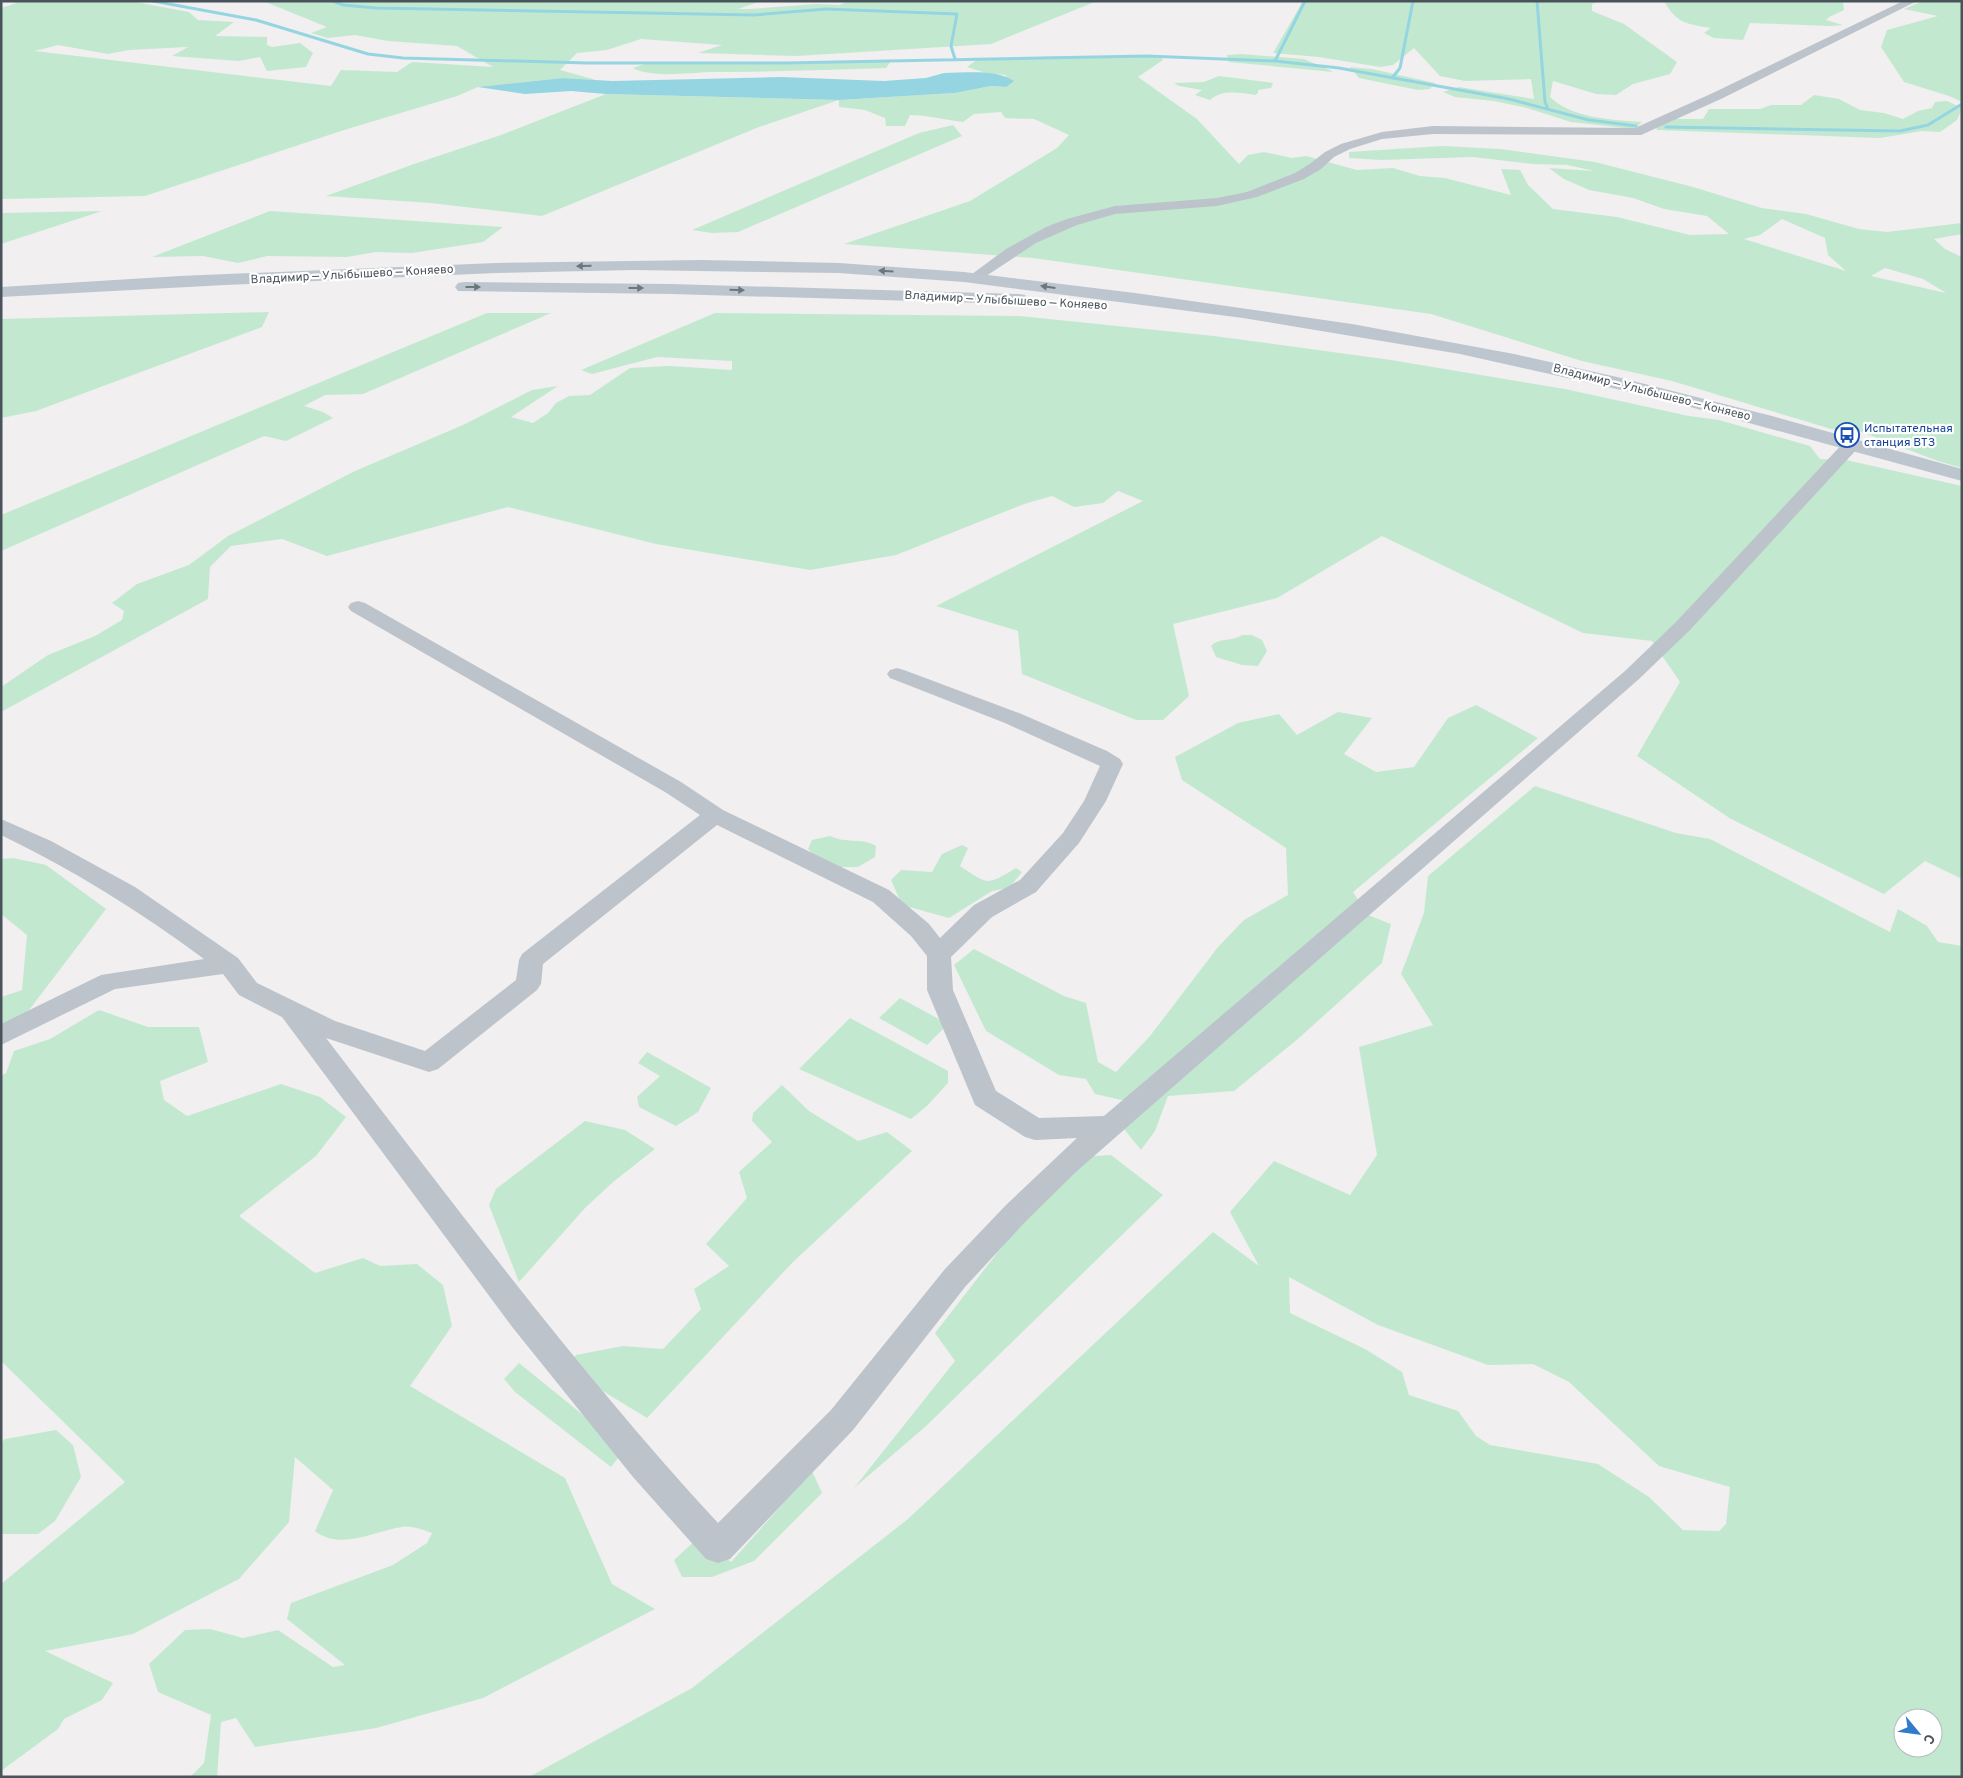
<svg xmlns="http://www.w3.org/2000/svg" width="1963" height="1778" viewBox="0 0 1963 1778" font-family="Overpass,sans-serif">
<rect width="100%" height="100%" fill="#f1efef"/>
<!-- green -->
<path fill="#c2e9d0" fill-rule="evenodd" d="M8,1H130L189,12L198,20L234,22L215,36L267,37V45L272,47L300,43L313,53L306,67L267,71L260,57L239,61L172,56L188,47L129,50L108,54L58,45L35,51L331,86L341,70L397,72L412,62L493,67L457,46L388,41L355,35L328,38L311,33L327,27L263,1H761L738,9H749L817,4L839,5L850,1H1097L991,44L796,56L698,53L722,45L641,39L607,50L577,53L560,70L596,80L563,78L478,87L457,96L341,131L145,196L1,199V8L17,3Z
M1303,1H1601L1592,4V11L1624,24L1677,62L1670,74L1633,84L1616,95L1596,94L1553,81L1550,97C1571,118 1613,120 1642,122L1634,129L1571,122L1527,108L1494,101L1455,97L1443,92L1459,87L1534,99L1531,79L1465,81L1440,76L1414,48L1393,65L1380,67L1319,57L1273,53Z
M1664,1H1843L1844,10L1829,17L1826,20L1843,25L1831,26L1750,23L1743,40L1714,38L1704,33L1711,28C1687,24 1677,24 1664,1Z
M1923,1H1962V102L1949,96L1904,82L1881,47L1887,30L1938,16L1904,9Z
M1241,54L1304,59L1334,72L1229,62L1227,55Z
M1072,56H1160L1163,60L1138,77L1197,119L1239,164L1248,155L1264,152L1292,158L1306,156L1357,170L1393,168L1420,176L1445,178L1511,195L1501,169L1520,170L1528,185L1553,209L1617,217L1690,235L1729,234L1707,216L1664,209L1633,198L1589,190L1564,179L1549,168L1595,171L1567,165L1533,164L1473,157L1381,160L1349,158V152L1442,146L1501,149L1595,162L1693,187L1762,208L1806,214L1859,229L1887,232L1962,223V234L1934,239L1945,249L1962,257V468L1938,461L1859,431L1831,429L1672,381L1582,361L1431,314L1033,258L844,244L970,201L1057,148L1069,135L1034,119L1005,118L1001,112L974,114L963,122C945,120 928,115 910,115L905,126H886L885,118L865,110L839,107V100L759,127L542,216L431,203L326,196L414,164L501,135L606,94L839,100L955,93L991,86L1006,87V75L986,73L967,67L978,59ZM1782,219L1825,238L1828,255L1846,271L1744,239L1760,235ZM1885,268L1923,279L1946,293L1871,276Z
M891,61L886,68C827,70 768,72 709,72C689,73 650,78 633,68L648,63H785Z
M1350,67L1372,69L1435,83L1430,89L1418,90L1359,78Z
M1219,76L1273,83L1271,88L1258,90V93L1255,95C1239,93 1223,89 1210,100L1195,95L1202,90L1179,86L1174,83L1204,82Z
M1814,95L1839,99L1860,110L1884,113L1903,119L1918,111L1932,108L1935,102L1947,101L1962,108L1957,120L1940,132L1922,131L1880,138L1657,130L1656,127L1673,119H1703L1709,109H1760L1771,105H1801Z
M953,125L962,136L738,232L712,233L692,230L919,133Z
M102,211L1,244V213Z
M270,211L503,227L483,242L412,253L376,252L347,257L267,256L238,263L203,256L152,257Z
M269,312L262,327L36,411L1,418V319Z
M487,313H551L363,394L325,395L304,406L323,412L333,418L286,441L264,436L1,551V515Z
M715,313L1020,316L1214,336L1391,360L1565,389L1689,416L1719,420L1810,446L1820,459L1846,460L1962,486V879L1925,861L1884,894L1731,819L1637,756L1680,682L1652,641L1583,633L1382,536L1277,598L1173,624L1189,696L1163,720H1136L1022,674L1018,631L936,606L1143,501L1118,491L1103,503L1074,507L1052,496L1024,504L896,555L810,570L656,544L508,507L327,556L282,539L231,546L210,567L208,599L1,712V687L48,655L95,636L122,620L124,611L112,603L137,584L189,565L228,536L355,471L463,425L532,390L558,386L511,417L533,423L548,413L556,403L569,396L590,395L630,368L670,366L732,370V361L657,357L592,374L581,370Z
M1242,635H1252L1262,640L1267,651L1258,666L1242,665L1216,657L1211,646C1220,637 1232,642 1242,635Z
M1476,705L1538,738L1353,892L1368,915L1391,924L1382,963L1299,1038L1234,1091L1168,1096L1155,1131L1141,1150L1124,1129L1126,1101L1095,1094L1086,1079L1059,1075L986,1031L954,965L974,949L1064,996L1086,1003L1098,1062L1116,1072L1150,1036L1218,947L1244,920L1288,895L1286,848L1182,780L1175,757L1238,723L1279,714L1297,735L1338,712L1372,718L1344,754L1376,772L1414,767L1448,718Z
M1535,786L1676,833L1710,839L1890,932L1898,909L1927,926L1938,942L1962,946V1777H529L692,1688L908,1519L1213,1232L1259,1266L1230,1212L1274,1161L1350,1195L1377,1155L1359,1047L1433,1025L1401,974L1424,913L1428,876ZM1289,1277L1378,1325L1488,1365L1533,1364L1569,1382L1659,1466L1730,1487L1726,1524L1719,1531L1683,1530L1649,1497L1598,1464L1490,1445L1476,1436L1458,1411L1409,1395L1402,1372L1365,1349L1290,1313ZM1903,1718H1933V1748H1903Z
M830,836C846,844 861,837 876,846L875,857L858,867H835L820,861L808,849L812,840Z
M962,845L968,848L960,866C989,885 986,886 1016,868L1022,872L1009,888L992,891L949,918L902,905L891,880L901,870L932,872L942,854Z
M13,858L46,865L106,909L26,1014L1,1029V997L22,990L27,935L1,914V859Z
M900,998L948,1024L927,1045L879,1018Z
M99,1010L148,1027H199L208,1062L160,1081L164,1100L187,1116L281,1084L320,1097L346,1117L316,1156L239,1216L315,1273L363,1258L380,1266L417,1264L443,1285L452,1326L410,1386L565,1478L612,1584L655,1609L483,1698L376,1728L255,1747L236,1718L221,1722L217,1777H190L204,1763L211,1715L158,1692L149,1664L185,1630L210,1629L243,1638L278,1630L333,1667L345,1665L287,1619L291,1603L393,1565L427,1543L432,1533C424,1530 410,1525 402,1527C374,1531 340,1551 315,1531L333,1490L295,1457L289,1522L239,1579L133,1634L45,1651L113,1683L102,1700L64,1719L58,1729L1,1771V1584L125,1482L1,1361V1076L6,1073L14,1051L50,1039Z
M850,1018L948,1071V1083L928,1105L911,1119L799,1069Z
M647,1052L711,1088L698,1112L676,1126L639,1107L637,1097L660,1076L638,1063Z
M782,1085L809,1111L858,1141L887,1132L912,1151L792,1263L647,1418L565,1368L576,1355L623,1346L663,1349L701,1309L694,1289L729,1266L706,1244L747,1198L739,1172L772,1142L752,1121L753,1113Z
M585,1121L625,1130L655,1149L613,1182L585,1208L519,1282L489,1205L496,1189Z
M1111,1155L1163,1195L925,1427L854,1488L955,1361L935,1333L1029,1212L1062,1158Z
M519,1363L625,1449L611,1467L515,1392L504,1379Z
M56,1430L73,1445L81,1477L55,1521L38,1534H1V1443L5,1439Z
M812,1471L822,1493L754,1561L712,1577H682L674,1560L699,1537L731,1562Z"/>
<!-- water -->
<path fill="#95d5e1" d="M944,73C967,73 995,69 1014,81L1006,87L991,86L955,93L839,100L606,94L571,91L525,94L478,87L563,78L612,81L781,77L884,81L926,78Z"/>
<g fill="none" stroke-linecap="round" stroke-linejoin="round">
<!-- stream -->
<path stroke="#95d5e1" stroke-width="3" d="M153,1L256,20L368,54L403,58L588,63H785L1147,56L1275,61L1339,68L1509,99L1589,120L1636,126
M333,1L343,5L376,8L754,15L826,9L957,14L951,46L955,59
M1537,1L1545,102L1548,109
M1275,61L1305,1
M1392,78L1400,68L1413,1
M1666,127L1900,131L1928,125L1962,104"/>
<!-- street -->
<path fill="#bcc3ca" fill-rule="evenodd" d="M1903,1H1917L1723,98L1641,135L1433,134L1382,139L1350,149L1334,157L1321,169L1304,179L1257,197L1217,206L1115,214L1077,225L1036,243L980,280H970L968,277L1006,249L1046,227L1067,219L1115,206L1217,198L1247,192L1295,173L1311,163L1325,152L1341,144L1382,132L1433,126L1635,128L1715,92Z
M1852,439L1858,440L1861,444L1858,448L1690,630L1639,679L1077,1171L1026,1221L965,1287L853,1430L730,1559L718,1563L706,1559L633,1477L513,1328L282,1017L239,995L223,974L115,989L1,1045V1024L101,975L204,959C139,911 74,870 1,835V819L51,841L135,887L238,958L257,983L335,1021L425,1051L516,980L519,960L522,954L700,815L665,792L351,611L348,607L351,603L358,601L365,603L681,782L723,810L889,890L929,924L940,938L974,905L1020,880L1063,833L1084,801L1100,766L1005,723L890,678L887,674L890,670L897,668L904,670L1019,713L1107,751L1120,759L1123,764L1106,801L1079,843L1036,892L992,917L951,957L953,990L996,1091L1039,1118L1104,1116L1625,671L1676,622L1846,440ZM717,825L873,902L911,936L927,956V990L975,1105L1025,1137L1035,1140L1077,1138L1006,1205L945,1269L831,1410L718,1523C577,1370 453,1203 326,1038L429,1072L438,1069L537,990L541,984L543,964Z"/>
<!-- secondary -->
<path fill="#bdc6ce" fill-rule="evenodd" d="M702,260L839,263L964,272L1135,293L1352,324L1514,354L1617,377L1772,416L1962,469V481L1661,399L1460,354L1243,318L964,282L839,273L633,270L496,273L225,285L1,297V287L180,276L496,263Z
M464,282L671,284L1019,294L1025,295L1028,299L1025,303L1019,304L671,294L458,291L455,287L458,283Z"/>
</g>
<!-- one-way arrows -->
<defs><path id="oneway-solid" d="M-6-.8H1V-3.2L6.5 0L1 3.2V.8H-6Z" transform="scale(1.25)"/></defs>
<g fill="#6c767d">
<use href="#oneway-solid" transform="translate(584 266) rotate(179)"/>
<use href="#oneway-solid" transform="translate(886 271) rotate(-177)"/>
<use href="#oneway-solid" transform="translate(473 287)"/>
<use href="#oneway-solid" transform="translate(1048 287) rotate(-172)"/>
<use href="#oneway-solid" transform="translate(636 288)"/>
<use href="#oneway-solid" transform="translate(737 290) rotate(1)"/>
</g>
<!-- icons -->
<defs>
<symbol id="bus-ring" viewBox="-11 -11 22 22"><circle r="9.5" fill="#fff" stroke="#1a4fb4" stroke-width="1.5"/><path d="M-5-6H5V4H4V6H2V4H-2V6H-4V4H-5ZM-3.5-4V0h7V-4ZM-3.5 1.2v1.5H-2V1.2ZM2 1.2v1.5H3.5V1.2Z" fill="#1a4fb4"/></symbol>
</defs>
<g fill-rule="evenodd">
<use href="#bus-ring" x="1833" y="421" width="28" height="28"/>
</g>
<g text-anchor="middle" stroke-width="4.5" stroke-linejoin="round" paint-order="stroke">
<!-- far-street labels -->
<g font-size="12" fill="#49535a" stroke="#fff">
<text transform="translate(352 274) rotate(-3)" y="4">Владимир — Улыбышево — Коняево</text>
<text transform="translate(1006 300) rotate(3)" y="4">Владимир — Улыбышево — Коняево</text>
<text transform="translate(1652 392) rotate(14)" y="4">Владимир — Улыбышево — Коняево</text>
</g>
<!-- far-transit labels -->
<g font-size="12" fill="#164399" stroke="#fff" text-anchor="start">
<text x="1864" y="432">Испытательная<tspan x="1864" dy="14">станция ВТЗ</tspan></text>
</g>
</g>
<!-- border -->
<rect width="1963" height="1778" fill="none" stroke="#49535a" stroke-width="5"/>
<!-- north arrow -->
<g transform="translate(1918 1733) rotate(119)"><circle r="24" fill="#ffffff" stroke="#b6babd"/>
<path d="M0-4L9 19L0 12L-9 19Z" fill="#307bca"/>
<text y="-8" font-size="14" font-weight="bold" text-anchor="middle" fill="#49535a">С</text>
</g>
</svg>
